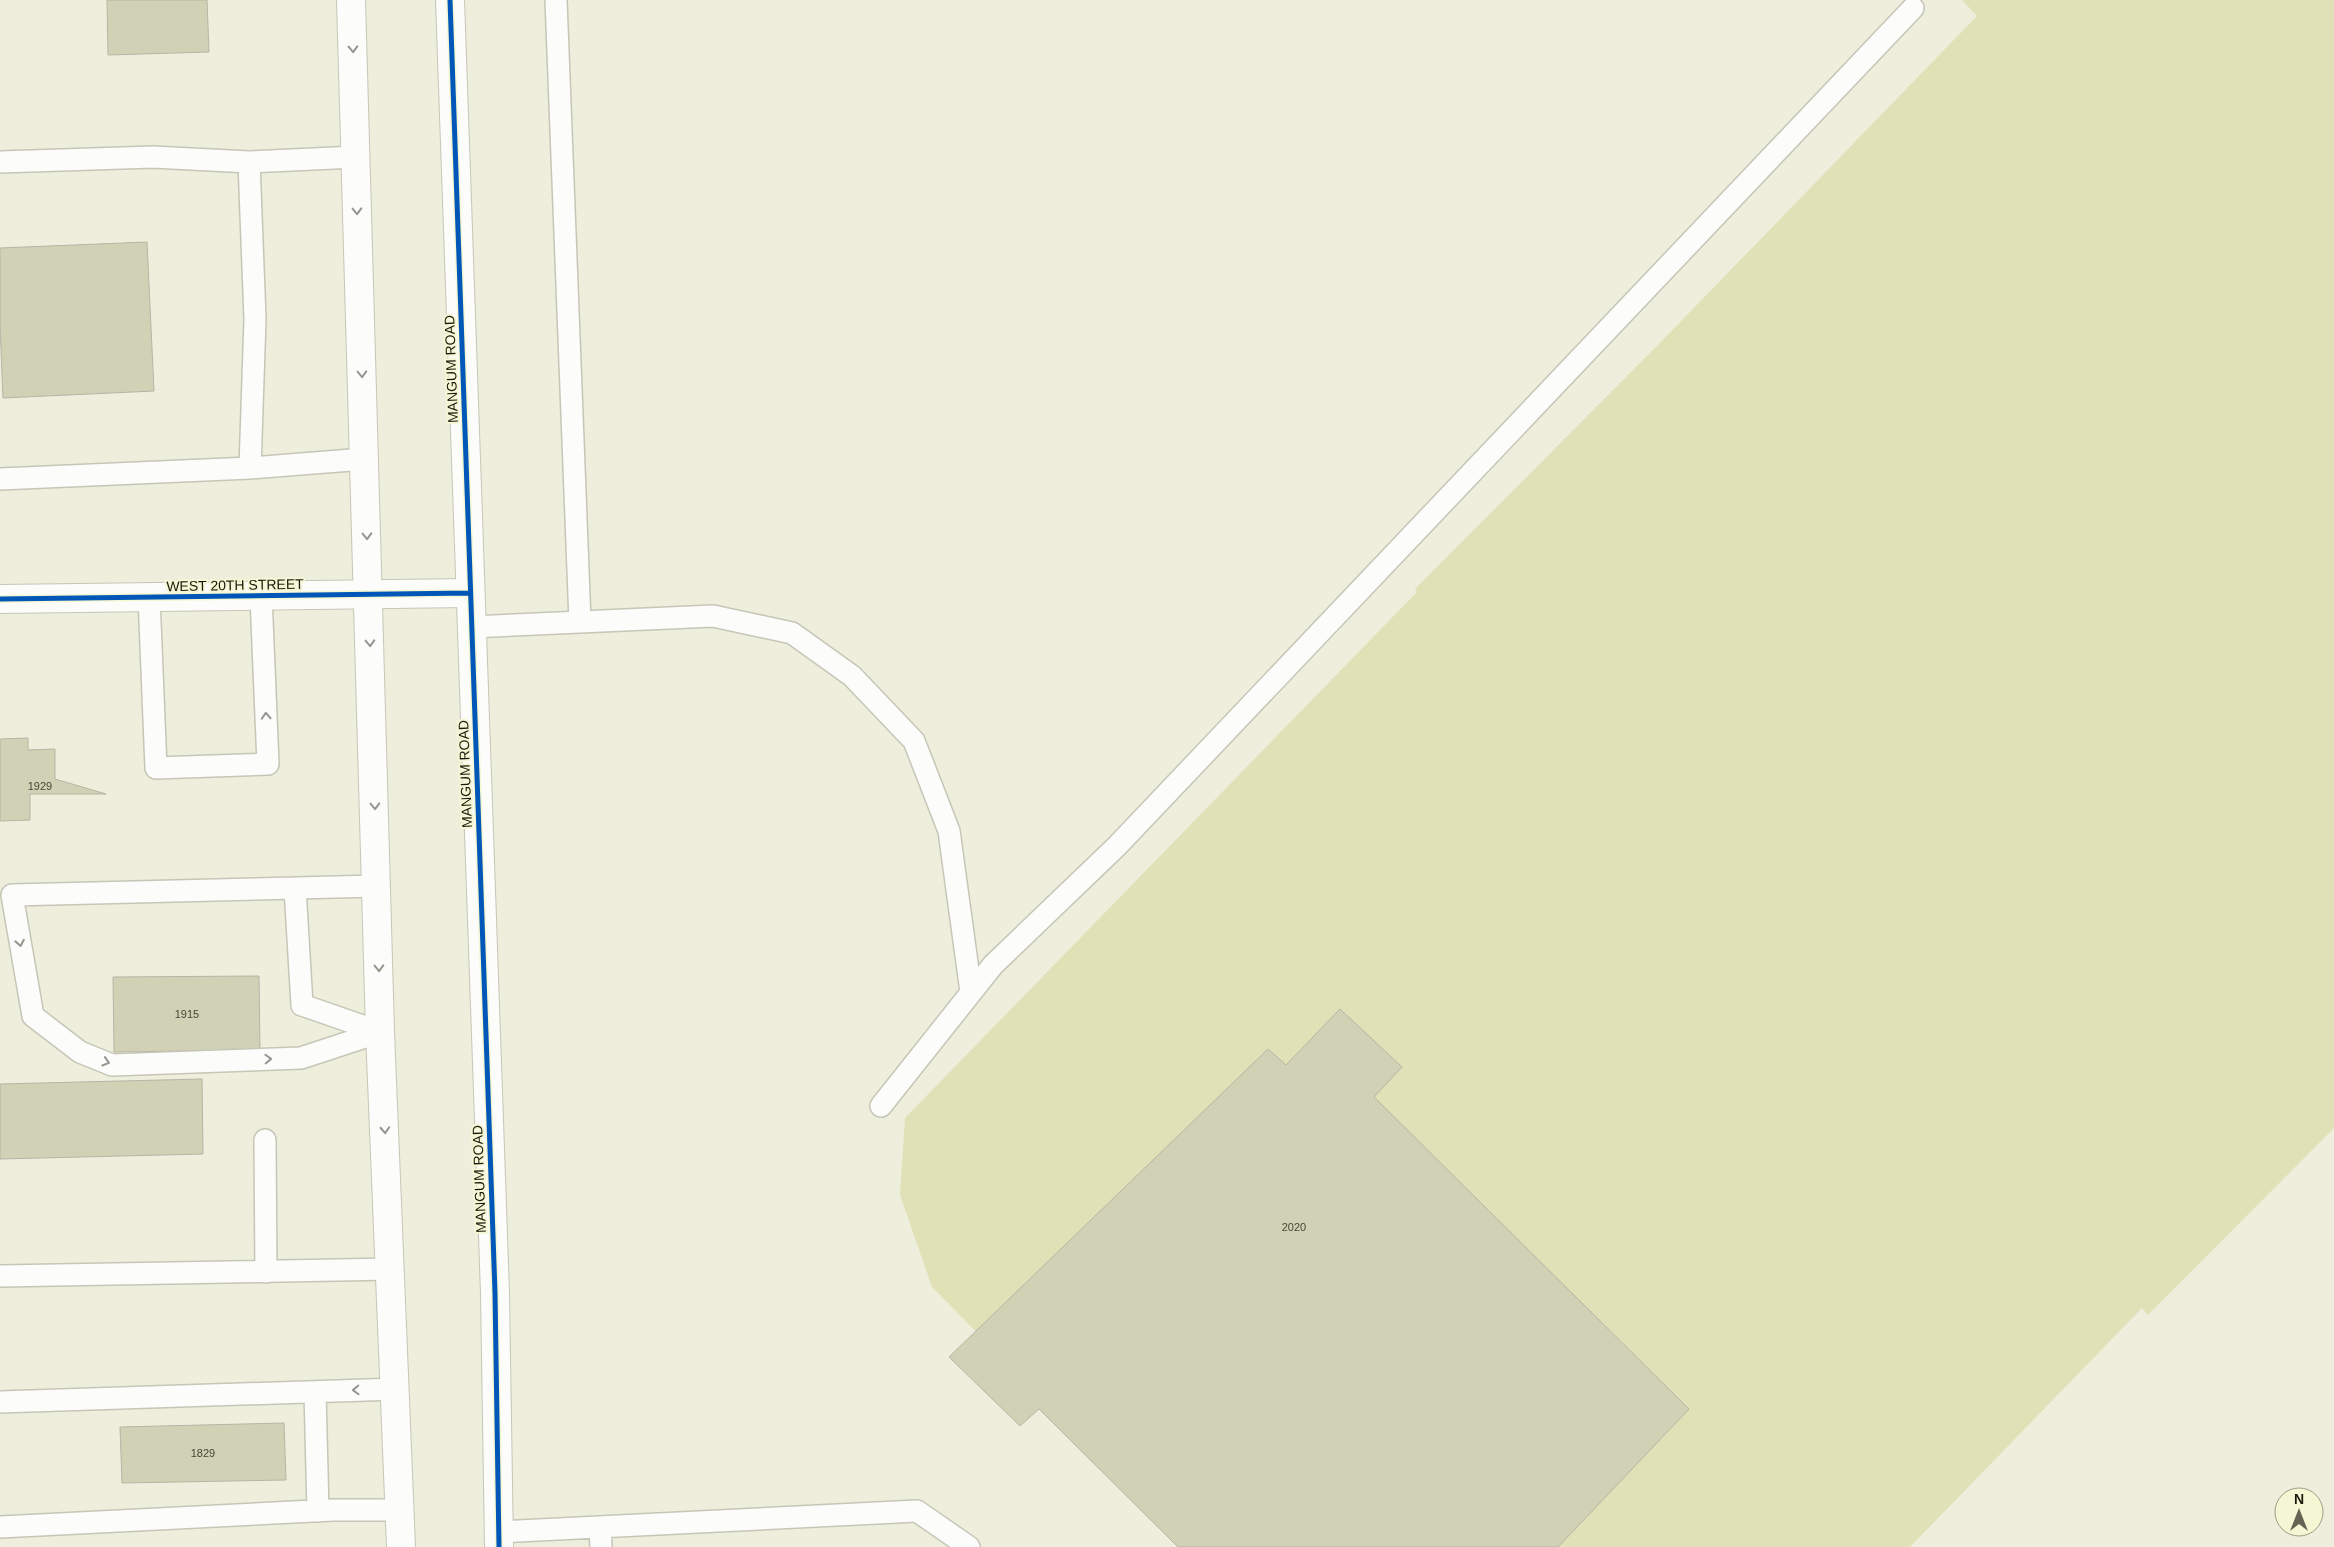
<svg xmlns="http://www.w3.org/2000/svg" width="2334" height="1547" viewBox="0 0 2334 1547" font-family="Helvetica,sans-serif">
<rect width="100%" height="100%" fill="#edeedb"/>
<!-- green -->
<path fill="#e0e1b7" d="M1962,0H2334V1128L2148,1315L2142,1308L1910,1547H1190L932,1287L900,1195L905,1118L1417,592L1415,589L1656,347L1977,16Z"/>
<!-- building -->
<path fill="#d1d1b5" stroke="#b5b5a6" d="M107,0H207L209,52L108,55Z
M147,242L154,391L3,398L0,325V248Z
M28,738V750L55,749V779L106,794H30V820L0,821V739Z
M259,976L260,1050L114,1052L113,977Z
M1340,1009L1402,1067L1374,1097L1689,1409L1558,1547H1178L1039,1409L1020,1426L949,1357L1268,1049L1286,1065Z
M202,1079L203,1154L0,1159V1084Z
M284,1423L286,1480L122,1483L120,1427Z"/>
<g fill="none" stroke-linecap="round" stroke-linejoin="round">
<defs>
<path id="service" d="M556,0L580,622
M356,157L249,162L255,319L250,468L364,459
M0,162L153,157L249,162
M0,479L250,468
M149,597L156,768L268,764L261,596
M471,627L713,616L792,633L852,676L914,741L949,831L971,992
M377,886L12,895L33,1016L80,1052L112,1065L301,1058L380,1032
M295,888L302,1005L380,1032
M881,1106L993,965L1117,846L1913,8
M265,1140L266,1272
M0,1276L392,1269
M315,1392L318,1511
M0,1402L396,1389
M0,1527L333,1510H400
M600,1528L601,1547
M499,1532L917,1511L969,1547"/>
<path id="minor" d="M0,599L470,593"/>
<path id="secondary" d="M351,0L380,1032L401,1547
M450,0L495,1293L499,1547"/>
</defs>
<!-- service casing -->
<use href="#service" stroke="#c6c6b8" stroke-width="24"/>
<!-- minor casing -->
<use href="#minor" stroke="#c6c6b8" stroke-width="30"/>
<!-- secondary casing -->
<use href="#secondary" stroke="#c6c6b8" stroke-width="30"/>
<!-- service -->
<use href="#service" stroke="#fcfcfa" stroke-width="21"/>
<!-- minor -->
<use href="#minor" stroke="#fcfcfa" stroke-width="28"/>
<!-- secondary -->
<use href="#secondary" stroke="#fcfcfa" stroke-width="28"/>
<defs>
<path id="cycleway" d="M450,0L495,1293L499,1547
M0,599L470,593"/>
</defs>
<!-- cycleway casing -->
<use href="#cycleway" stroke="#f5f6d3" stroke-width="8"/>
<!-- cycleway -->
<use href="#cycleway" stroke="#0057b8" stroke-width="5"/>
</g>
<!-- one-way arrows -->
<defs><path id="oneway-chevron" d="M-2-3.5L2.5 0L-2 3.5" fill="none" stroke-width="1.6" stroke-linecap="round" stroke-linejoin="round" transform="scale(1.25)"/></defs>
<g stroke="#96968f">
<use href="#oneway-chevron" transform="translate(353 49) rotate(88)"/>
<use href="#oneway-chevron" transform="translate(357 211) rotate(88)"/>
<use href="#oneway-chevron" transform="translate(362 374) rotate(88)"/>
<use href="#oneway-chevron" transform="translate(367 536) rotate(88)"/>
<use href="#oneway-chevron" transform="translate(370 643) rotate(88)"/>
<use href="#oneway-chevron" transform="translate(266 716) rotate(-93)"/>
<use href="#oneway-chevron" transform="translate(375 806) rotate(88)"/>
<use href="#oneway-chevron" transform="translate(20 943) rotate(80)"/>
<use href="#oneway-chevron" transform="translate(379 968) rotate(89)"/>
<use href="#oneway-chevron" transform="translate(268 1059) rotate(-2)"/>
<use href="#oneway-chevron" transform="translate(106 1062) rotate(17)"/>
<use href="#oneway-chevron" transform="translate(385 1130) rotate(87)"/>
<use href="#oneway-chevron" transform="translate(356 1390) rotate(178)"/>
</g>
<g text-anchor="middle" stroke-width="4" stroke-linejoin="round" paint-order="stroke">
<!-- number labels -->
<g font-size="11" fill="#474737">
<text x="40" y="790">1929</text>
<text x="187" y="1018">1915</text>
<text x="1294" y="1231">2020</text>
<text x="203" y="1457">1829</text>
</g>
<!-- street labels -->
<g font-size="14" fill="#19190d" stroke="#f5f6d3">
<text transform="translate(451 369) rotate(-92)" y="5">MANGUM ROAD</text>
<text transform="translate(235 585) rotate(-1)" y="5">WEST 20TH STREET</text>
<text transform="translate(465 774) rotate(-92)" y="5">MANGUM ROAD</text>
<text transform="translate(479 1179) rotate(-92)" y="5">MANGUM ROAD</text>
</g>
</g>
<!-- north arrow -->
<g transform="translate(2299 1512)"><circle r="24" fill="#f5f6d3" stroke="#9d9e84"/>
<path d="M0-4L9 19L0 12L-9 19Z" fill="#636455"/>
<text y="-8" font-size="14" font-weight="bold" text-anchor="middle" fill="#19190d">N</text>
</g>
</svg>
